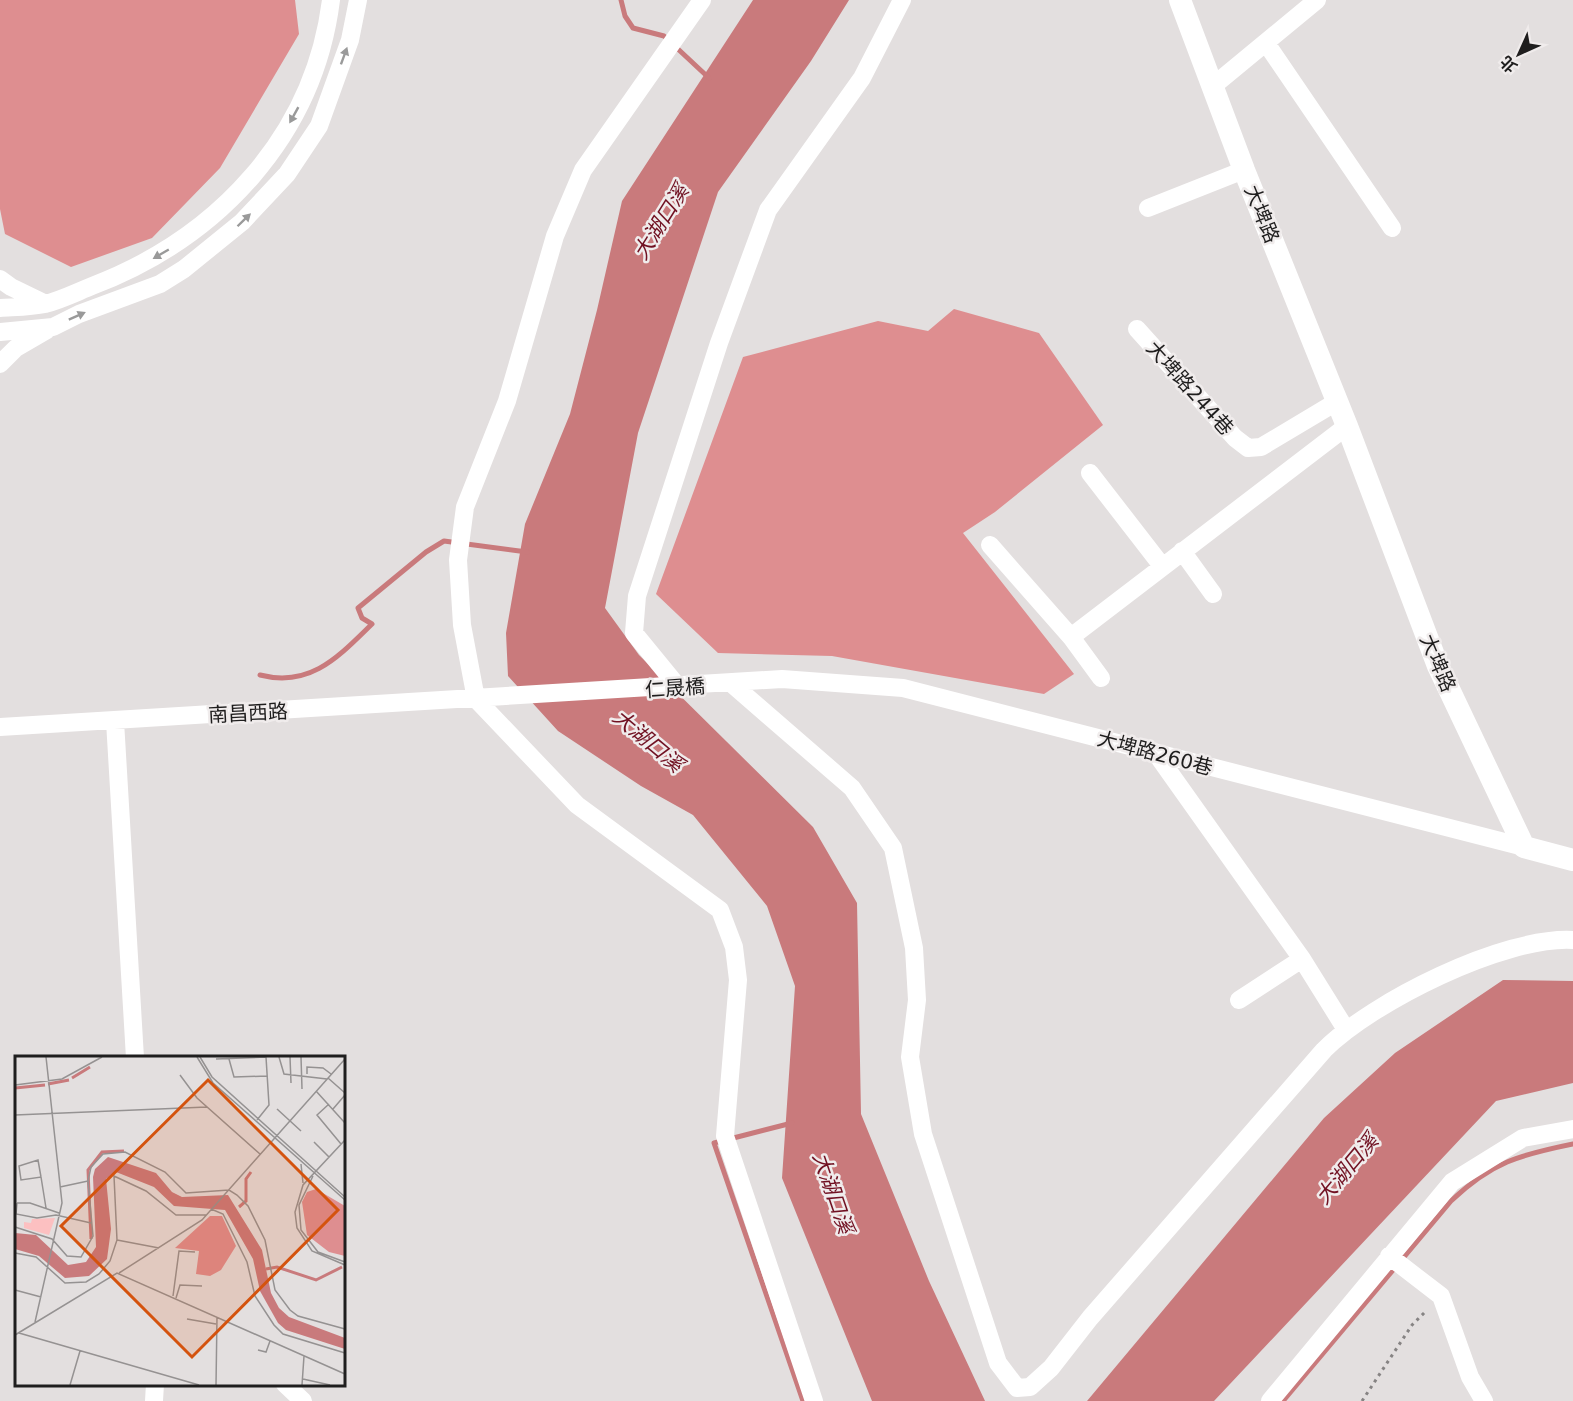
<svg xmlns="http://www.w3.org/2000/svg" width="1573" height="1401" viewBox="0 0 1573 1401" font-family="'DejaVu Sans','Noto Sans TC',sans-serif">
<rect width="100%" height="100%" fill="#e3dfdf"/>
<!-- forest -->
<path fill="#de8e90" d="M0,0H295L299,34L220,168L152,238L71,267L5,234L0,209Z
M954,309L1039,333L1103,425L995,512L963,533L1074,674L1044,694L832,656L718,653L656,594L743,357L878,321L928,331Z"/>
<!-- water -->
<path fill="#c97a7c" d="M753,0H849L811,61L718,192L638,433L605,608L639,655L813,827L857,903L861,1114L929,1281L985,1401H872L782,1178L795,986L767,906L693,815L641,786L558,731L508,676L506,633L525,524L570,414L597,310L622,201Z
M1503,980L1573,981V1083L1496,1101L1214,1401H1087L1324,1118L1395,1053Z"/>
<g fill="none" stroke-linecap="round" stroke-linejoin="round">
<!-- stream -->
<path stroke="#c97a7c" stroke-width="5" d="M621,0L625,16L633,28L664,36L709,78
M260,675C311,688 339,656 372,624L362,618L358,608L426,552L444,541L527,552
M792,1123L714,1143L803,1401
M1283,1401L1451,1201C1492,1162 1519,1155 1573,1144"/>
<!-- path -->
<path stroke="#868383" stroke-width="3" stroke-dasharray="3 4.5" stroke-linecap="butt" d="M1362,1401L1412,1325L1427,1310"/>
<!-- minor -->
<path stroke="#fff" stroke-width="18" d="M702,0L583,170L555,236L507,401L465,507L458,560L462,625L476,699L577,805L720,910L734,947L738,980L725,1136L814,1401
M1266,43L1392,228
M1213,86L1317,0
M1148,208L1244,170
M0,279L11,287L44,303
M0,308C15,307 31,307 45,304C61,300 77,292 92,286C218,238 314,136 331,0
M1137,329L1235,438L1248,448L1261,447L1338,401
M0,332L53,327L79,314L160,284L184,269L242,222L287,174L319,126L350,40L358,0
M0,364L16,348L47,330
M1090,473L1162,566
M990,545L1071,637L1347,426
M1182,551L1213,594
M1071,637L1101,678
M732,684L852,788L893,848L914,948L917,1000L910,1057L923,1134L998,1363L1017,1388L1030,1387L1051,1368L1090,1318L1324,1050C1372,1002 1504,936 1573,940
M679,688L634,633L637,596L719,343L768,210L862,78L902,0
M115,721L135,1058
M0,727L782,679L903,688L1524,847
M1155,752L1302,959L1345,1028
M1239,1000L1302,959
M1389,1256L1441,1296L1470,1377L1484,1401
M285,1384L303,1401
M154,1401L155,1384
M1270,1401L1452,1182L1523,1138L1573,1129"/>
<!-- major -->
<path stroke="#fff" stroke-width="22" d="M1180,0L1244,170L1347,426L1438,666L1524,847L1573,860"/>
</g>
<!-- one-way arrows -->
<defs><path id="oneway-solid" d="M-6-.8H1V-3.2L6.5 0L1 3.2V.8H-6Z" transform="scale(1.5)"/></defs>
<g fill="#9a9a9a">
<use href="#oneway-solid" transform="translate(344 56) rotate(-70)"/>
<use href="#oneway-solid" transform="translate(294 115) rotate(119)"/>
<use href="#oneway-solid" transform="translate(244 220) rotate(-44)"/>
<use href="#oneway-solid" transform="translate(161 254) rotate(150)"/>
<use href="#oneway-solid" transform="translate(77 316) rotate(-24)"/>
</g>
<g text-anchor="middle" stroke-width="5" stroke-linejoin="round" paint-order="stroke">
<!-- street labels -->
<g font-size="20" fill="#1f1e1e" stroke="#f0ecec">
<text transform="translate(1262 214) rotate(68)" y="7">大埤路</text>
<text transform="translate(1190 388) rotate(48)" y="7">大埤路244巷</text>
<text transform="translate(1438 663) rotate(67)" y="7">大埤路</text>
<text transform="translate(675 688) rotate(-4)" y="7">仁晟橋</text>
<text transform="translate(248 713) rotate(-3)" y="7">南昌西路</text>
<text transform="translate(1155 753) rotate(15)" y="7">大埤路260巷</text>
</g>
<!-- water labels -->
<g font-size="21" font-style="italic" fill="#711122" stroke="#f0ecec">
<text transform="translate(661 222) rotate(-58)" y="7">大湖口溪</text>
<text transform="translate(648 741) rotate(40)" y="7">大湖口溪</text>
<text transform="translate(1347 1169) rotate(-50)" y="7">大湖口溪</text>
<text transform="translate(833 1193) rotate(71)" y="7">大湖口溪</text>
</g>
</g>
<!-- overview -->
<g transform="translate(15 1056)">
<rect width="330" height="330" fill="#e3dfdf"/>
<path d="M40,162L34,179L9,172V166L16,167L17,163Z" fill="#fcc0c1"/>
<path d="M301,133L330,150V200L314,196L292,179L287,146L292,136ZM195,160H207L221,190L206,214L195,220L181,218L184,195L160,192Z" fill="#de8e90"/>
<path d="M93,101L141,117L157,136L167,141L213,139L247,194L256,237L264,252L274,261L330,282V293L271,274L263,267L245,235L238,203L210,154L159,150L139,131L101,116L91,123L96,173L92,203L74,220L50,222L24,200L0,193V177L21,179L53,209L71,206L81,191L78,121L80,113Z" fill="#c97a7c"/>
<path fill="none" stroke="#c97a7c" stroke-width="3" d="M57,22L75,11M33,28L54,24M0,32L30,29M224,151L231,145V123L236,116M76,183L73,114L87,96L109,95M251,213L262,211L301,224L327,211"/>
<path fill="none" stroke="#959292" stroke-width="1.5" d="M182,1L198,27L330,144M185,1L197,21L330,141M264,1L269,18L312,23M275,1L276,27M286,1L287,33M201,3L251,1M214,3L219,21L252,20M292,18V11L308,12L316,18M165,19L182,42L245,98M313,22L330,37M0,29L47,23L87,1M301,35L330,67M314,48L302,59L326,88M262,53L286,75M318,53L330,39M0,59L192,51M242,64L254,49L251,1M330,84L288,129L280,156L282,172L297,195L330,209M299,86L314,101M286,108L288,127M298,120L284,149L286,174L303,196L330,206M26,121L23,104L4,110L6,124L26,121L31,152M45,131L73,125M2,147L1,158L22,162L41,159L76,167M2,147H15L44,157M196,153L208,158L232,206L240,240L259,269L268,278L330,297M0,171L37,183L52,200L66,201L78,180L73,125L76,111L88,98L110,96L150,116L171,137L214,134L222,139L233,150L250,184L260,234L275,254L283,260L330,273M102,184L144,192M0,197L21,201L50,227L71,226L84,218L95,205L102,184L99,120L131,135L161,159H191M104,217L187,164L330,3M0,234L26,241M158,240L164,195L180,196M161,242L165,229L187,230M172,263L201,268M20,266L47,147L31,1M4,277L184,329M0,279L102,217L330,318M243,294L251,296L255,285M288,323L315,329M55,329L65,295M201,329L202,261M287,329L289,300"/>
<path fill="#d4530e" fill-opacity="0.15" stroke="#d4530e" stroke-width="3" d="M193,24L323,154L177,301L46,170Z"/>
<rect width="330" height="330" fill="none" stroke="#1f1e1e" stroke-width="3"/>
</g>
<!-- north arrow -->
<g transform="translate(1519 54) rotate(225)" stroke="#f0ecec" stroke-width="4.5" paint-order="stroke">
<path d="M0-4.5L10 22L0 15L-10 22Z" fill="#1f1e1e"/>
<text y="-9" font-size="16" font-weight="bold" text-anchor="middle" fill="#1f1e1e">北</text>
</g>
</svg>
